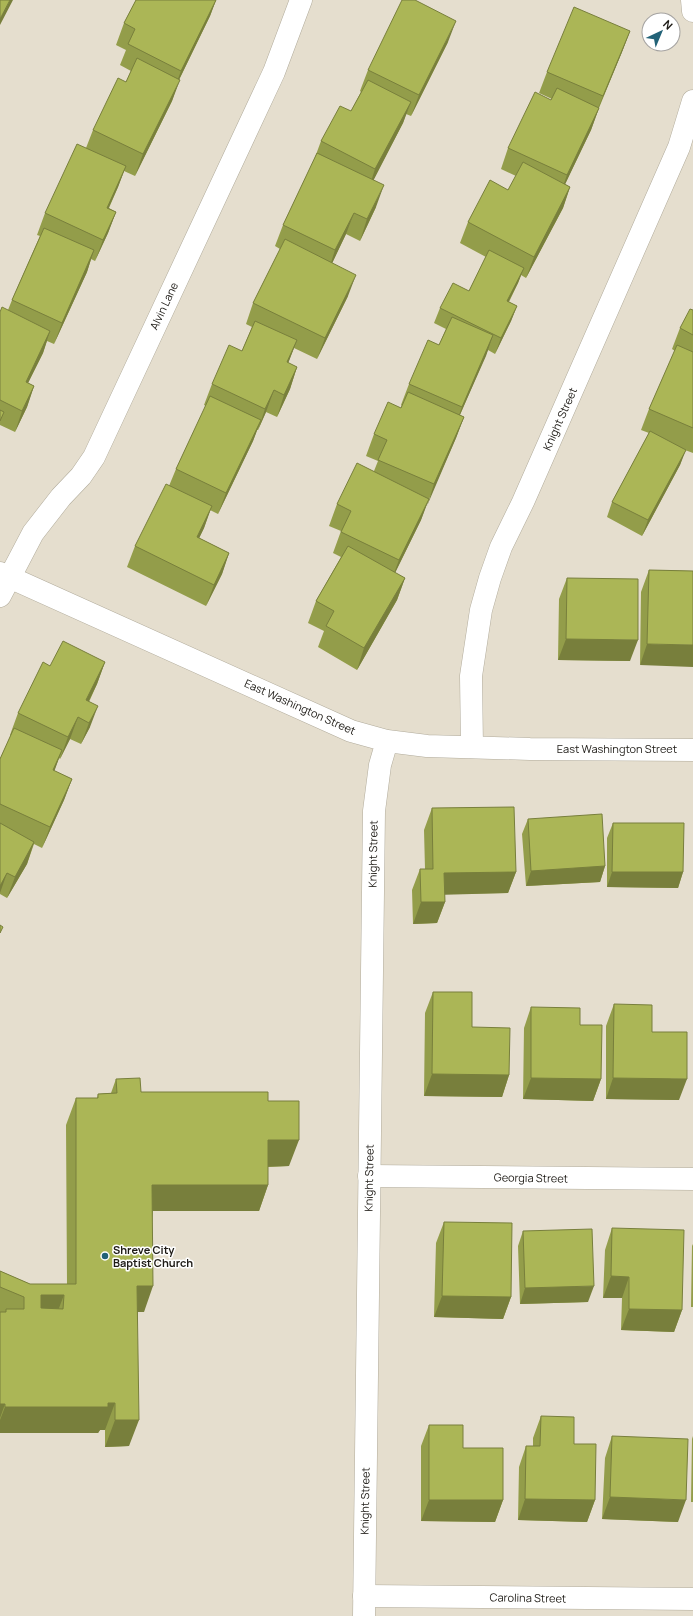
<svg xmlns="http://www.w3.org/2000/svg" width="693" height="1616" viewBox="0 0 693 1616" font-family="Manrope,sans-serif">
<rect width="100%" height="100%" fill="#e5dece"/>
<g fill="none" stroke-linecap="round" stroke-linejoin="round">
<defs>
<path id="street" d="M692,0L693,11
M0,596L33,533L61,497L81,476L94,457L274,72L301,0
M472,747L471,676L481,610L490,578L501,547L523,502L679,147L693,101
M369,1176L693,1179
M364,1596L693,1599"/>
<path id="secondary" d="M0,573L351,731L387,741L427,746L530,749L693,750
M364,1616L374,811L380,765L387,741"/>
</defs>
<!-- street casing -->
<use href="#street" stroke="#b1ab9b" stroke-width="23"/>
<!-- secondary casing -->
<use href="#secondary" stroke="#b1ab9b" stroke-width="23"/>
<!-- street -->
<use href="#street" stroke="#fff" stroke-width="22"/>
<!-- secondary -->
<use href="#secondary" stroke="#fff" stroke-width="22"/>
</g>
<!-- wall -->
<path fill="#939d4a" d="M136,0H216L210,16L179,80L172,101L135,176L124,171L118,187L109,208L116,212L108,233L95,261L91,259L87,272L54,344L47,341L43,353L28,383L34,386L27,407L15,432L0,425V312L8,310L12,300L40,236L37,235L45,213L86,148L93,130L126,82L131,71L120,65L126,50L116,45L124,23Z
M630,31L622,52L599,108L591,130L565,184L570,187L563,208L526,278L521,275L518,283L509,302L517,306L511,321L495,354L488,350L460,415L464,417L456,438L426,506L421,520L395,573L405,578L397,600L357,670L318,647L324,631L308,623L316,601L341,557L333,553L341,531L329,526L337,504L374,471L378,461L366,456L374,434L401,408L402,406L401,405L409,384L439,345L446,329L434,323L440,308L469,291L486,257L460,243L468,222L508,190L516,176L501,169L508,148L551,100L552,99L539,93L547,72Z
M448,42L411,116L406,114L403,123L373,180L376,207L360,241L346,234L332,263L348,296L317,359L294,348L288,363L297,367L290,389L277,417L266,412L258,430H257L253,441L218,514L210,510L204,528L199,538L229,553L222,574L206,606L127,567L135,546L169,486L176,469L206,406L204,405L212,384L242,351L252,327L246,324L253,303L280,249L275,246L283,225L314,160L321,141L351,111L361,92L360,91L368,70Z
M693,310V453L685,450L680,465L642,536L607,517L612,502L649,433L641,430L649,409L675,351L672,349L680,328Z
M649,570L693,571L640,665L641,592Z
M567,578L630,661L558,660L559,599Z
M105,662L97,684L89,702L90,727L81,744L70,739L60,759L59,758L54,771L72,779L64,800L42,848L34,844L27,864L7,898L0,894V759L11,735H10L18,713L50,666Z
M432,808L516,872L508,893L444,894L445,902L437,923L413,924L412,890L420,869H425L424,830Z
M528,819L605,866L600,882L526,886L522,834Z
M613,823L683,872L678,888L607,887V838Z
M433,992L472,1027L509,1075L502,1097L424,1096L425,1013Z
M614,1004L652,1032L679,1100L606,1099V1026Z
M531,1007L580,1025L601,1079L593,1101L523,1099L524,1028Z
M116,1079L141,1092L268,1101L289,1166L268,1167V1185L259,1211H153L144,1312H138L129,1446L105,1447V1430H100L98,1433H0V1271L30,1284H67L66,1125L76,1098H97L98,1094L111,1093Z
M444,1222L511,1297L503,1319L434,1317L436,1243Z
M612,1228L682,1310L674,1332L621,1330L622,1298H603L605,1250Z
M523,1231L588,1302L520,1304L518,1246Z
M693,1244V1307H691L692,1246Z
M541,1416L595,1500L587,1522L518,1520L519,1467L526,1446H533V1438Z
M429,1425L463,1448L503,1500L495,1522L421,1521V1446Z
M612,1436L678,1522L602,1519L605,1458Z
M693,1436V1502H691L692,1439Z"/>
<!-- shaded-wall -->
<path fill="#787f3c" d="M10,0H13L0,25V19Z
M216,0L210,16L173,92L181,71Z
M456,21L448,42L411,116L419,95Z
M630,31L622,52L598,109L599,108L591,130L559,197L567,175L596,113L603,96Z
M180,80L172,101L135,176L143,154Z
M411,102L403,123L368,191L375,169Z
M126,166L118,187L99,229L107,208Z
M384,185L376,207L360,241L367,219Z
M570,187L563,208L526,278L534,257Z
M116,212L108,233L95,261L103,240Z
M354,213L346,234L328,272L335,250Z
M94,250L87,272L54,344L62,323Z
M524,268L518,283L501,316L507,301Z
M356,275L348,296L317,359L325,338Z
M517,306L511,321L495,354L501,338Z
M50,331L43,353L18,403L26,382Z
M493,335L486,356L454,428L462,407Z
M297,340L289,361L279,384L287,362Z
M297,367L290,389L277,417L284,395Z
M34,386L27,407L15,432L22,411Z
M274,390L266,412L258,430L265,409Z
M464,417L456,438L427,506L434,484Z
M261,420L253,441L218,514L226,493Z
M686,450L680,465L642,536L648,520Z
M429,499L421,520L391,581L399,560Z
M212,506L204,528L189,559L197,537Z
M229,553L222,574L206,606L214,585Z
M405,578L397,600L357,670L364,648Z
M566,639L638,640L630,661L558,660Z
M647,644L693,645V667L640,665Z
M105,662L97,684L80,719L86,700Z
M98,706L90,727L81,744L89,723Z
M78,717L70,739L60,759L68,737Z
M62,750L54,772L53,770Z
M72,779L64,800L42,848L50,827Z
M34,842L27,864L7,898L15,877Z
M605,866L600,882L526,886L531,871Z
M516,872L508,893L436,895L444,873Z
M612,872H683L678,888L607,887Z
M7,873L0,893V886Z
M421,902H445L437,923L413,924Z
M432,1074L509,1075L502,1097L424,1096Z
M531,1078L601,1079L593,1101L523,1099Z
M613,1078L687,1079L679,1100L606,1099Z
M268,1140H299L289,1166L258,1167Z
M152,1185H268L259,1211H143Z
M611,1276L629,1277L622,1298H603Z
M137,1286H153L144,1312H128Z
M594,1286L588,1302L520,1304L525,1288Z
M41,1295H64L54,1321H31Z
M442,1296L511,1297L503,1319L434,1317Z
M629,1309L682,1310L674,1332L621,1330Z
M115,1403L105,1430H100L98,1433H0V1420L5,1407Z
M0,1404H5L0,1418Z
M115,1420H139L129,1446L105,1447Z
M610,1497L686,1500L678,1522L602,1519Z
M525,1499L595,1500L587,1522L518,1520Z
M429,1500H503L495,1522L421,1521Z"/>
<!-- building -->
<path fill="#abb656" stroke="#787f3c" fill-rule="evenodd" d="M0,0H10L0,19Z
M136,0H216L181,71L128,44L135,29L124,23Z
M402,0H415L456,21L419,95L368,70Z
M574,7L630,31L603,96L547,72Z
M137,58L180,80L143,154L93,130L118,78L126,82Z
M368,80L411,102L375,169L321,141L340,106L351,111Z
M557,88L599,108L567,175L508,148L535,92L551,100Z
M77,144L126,166L107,208L116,212L103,240L45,213Z
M317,153L384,185L367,219L354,213L335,250L283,225Z
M523,162L570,187L534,257L468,222L490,180L508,190Z
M44,228L94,250L62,323L12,300Z
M285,239L356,275L325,338L253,303Z
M489,250L524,268L507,301L517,306L501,338L440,308L453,283L469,291Z
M2,307L50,331L26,382L34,386L22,411L0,400V312Z
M690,309L693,310V335L680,328Z
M452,317L493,335L462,407L409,384L428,340L439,345Z
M255,321L297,340L287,362L297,367L284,395L274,390L265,409L212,384L229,345L242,351Z
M677,345L693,352V428L649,409Z
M408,392L464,417L434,484L378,460L387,440L374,434L388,402L401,408Z
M210,396L261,420L226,493L176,469Z
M0,410L4,412L0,421Z
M650,431L686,450L648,520L612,502Z
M357,463L429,499L399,560L341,532L351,511L337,504Z
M166,484L212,506L197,537L229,553L214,585L135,546Z
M348,546L405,578L364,648L326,626L334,611L316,601Z
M649,570L693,571V645L647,644Z
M567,578L638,579V640L566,639Z
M63,641L105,662L86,700L98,706L89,723L78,717L68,737L18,713L43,662L50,666Z
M14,728L62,750L53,770L72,779L50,827L0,804V759Z
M514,807L516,872L444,873L445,902H421L420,869H433L432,808Z
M602,814L605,866L531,871L528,819Z
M0,823L34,842L15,877L7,873L0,886Z
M613,823H684L683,872H612Z
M0,925L3,927L0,933Z
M433,992H472V1027L510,1028L509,1075L432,1074Z
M614,1004L652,1005V1032H687V1079L613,1078Z
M531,1007L580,1008V1025H602L601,1079L531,1078Z
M140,1078L141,1092H268V1101H299V1140H268V1185H152L153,1286H137L139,1420H115V1403H108V1407H5V1404H0V1312H6V1309H24V1297L0,1287V1271L30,1284H76V1098H98V1094L117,1093L116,1079ZM41,1295H64L63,1309L41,1308Z
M444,1222L512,1223L511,1297L442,1296Z
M612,1228L684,1230L682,1310L629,1309V1277L611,1276Z
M592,1229L594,1286L525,1288L523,1231Z
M541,1416L574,1417V1444H596L595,1500L525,1499L526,1446H540Z
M429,1425H463V1448H503V1500H429Z
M612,1436L688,1439L686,1500L610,1497Z"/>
<!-- markers -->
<circle fill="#226277" stroke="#fff" stroke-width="1.5" cx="105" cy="1256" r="4"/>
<g text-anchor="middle" stroke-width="3" stroke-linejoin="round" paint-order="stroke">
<!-- street labels -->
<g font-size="11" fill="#1d1a15" stroke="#fff">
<text transform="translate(164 306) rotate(-65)" y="4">Alvin Lane</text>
<text transform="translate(560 419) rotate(-66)" y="4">Knight Street</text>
<text transform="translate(300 707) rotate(24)" y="4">East Washington Street</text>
<text x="617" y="753">East Washington Street</text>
<text transform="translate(373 854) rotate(-89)" y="4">Knight Street</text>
<text transform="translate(369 1178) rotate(-89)" y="4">Knight Street</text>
<text transform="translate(531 1178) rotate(1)" y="4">Georgia Street</text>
<text transform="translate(365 1501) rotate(-89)" y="4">Knight Street</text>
<text transform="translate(528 1598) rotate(1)" y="4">Carolina Street</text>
</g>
<!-- poi labels -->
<g font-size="11" font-weight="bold" fill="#1d1a15" stroke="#fff" text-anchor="start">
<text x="113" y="1254">Shreve City<tspan x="113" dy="13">Baptist Church</tspan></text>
</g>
</g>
<!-- north arrow -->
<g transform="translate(661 32) rotate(44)"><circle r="19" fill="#ffffff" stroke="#a5a3a1"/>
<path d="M0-3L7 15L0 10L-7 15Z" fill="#226277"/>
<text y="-6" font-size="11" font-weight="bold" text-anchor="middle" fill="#1d1a15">N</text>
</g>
</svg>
